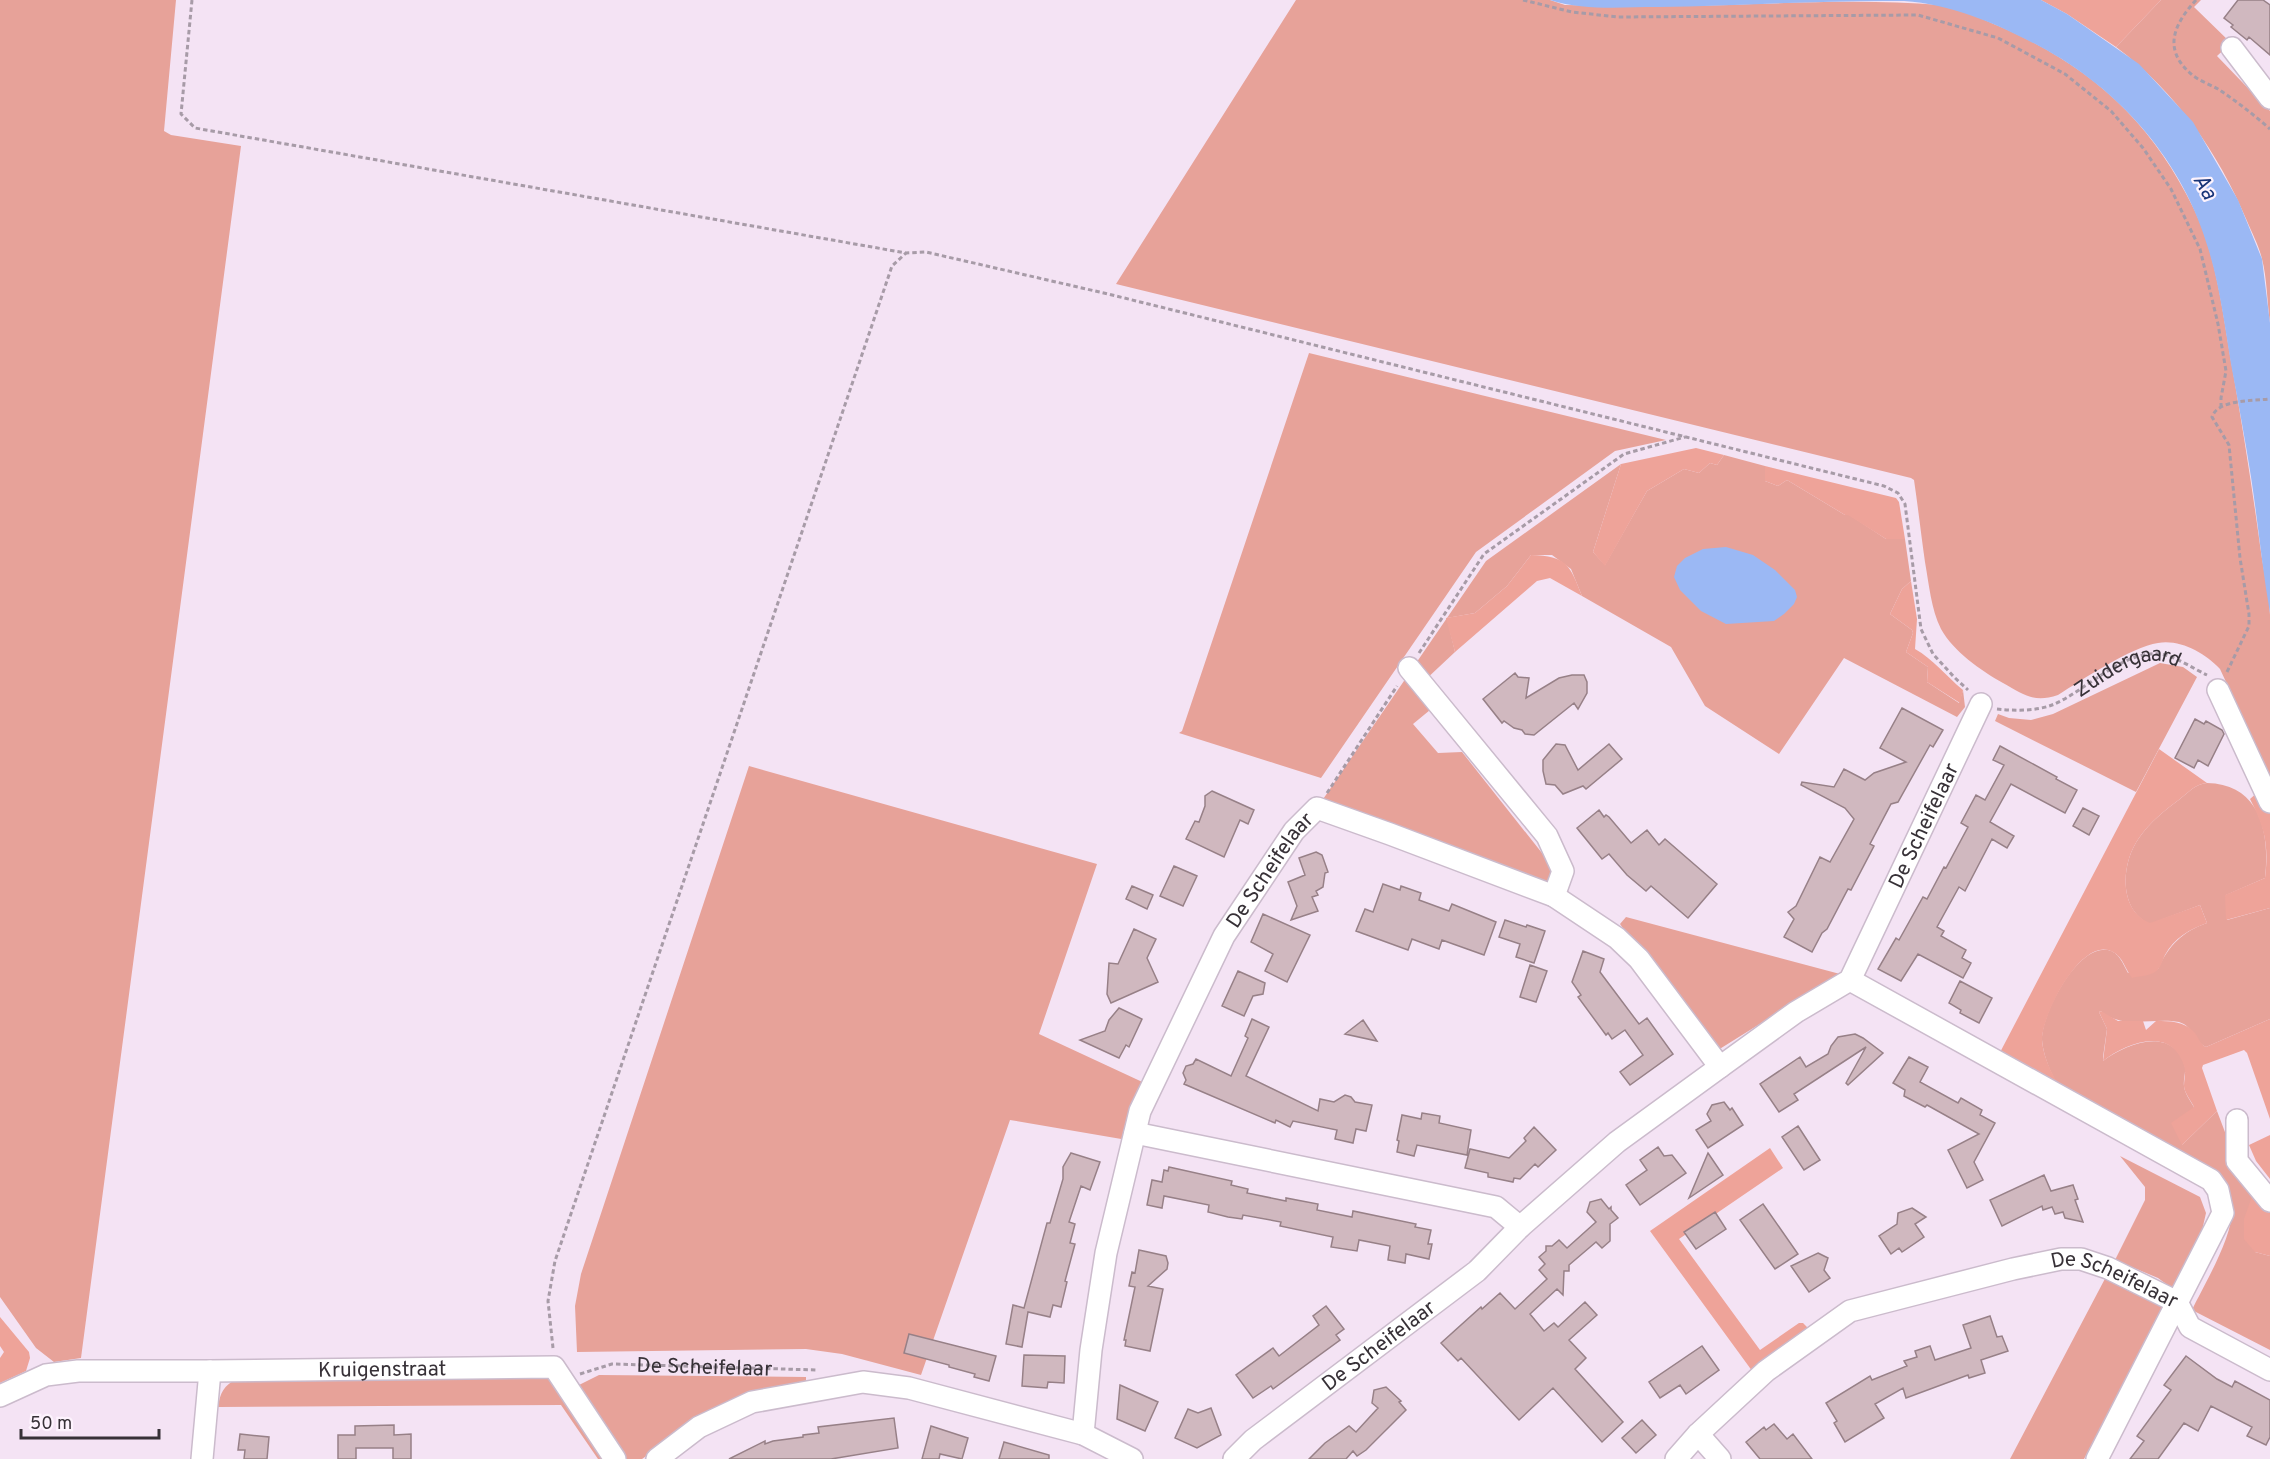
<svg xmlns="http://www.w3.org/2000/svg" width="2270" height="1459" viewBox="0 0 2270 1459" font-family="Overpass,sans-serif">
<rect width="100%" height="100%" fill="#f4e3f4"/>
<!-- green -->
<path fill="#e7a299" d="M0,0H176L164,131L171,135L241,146L81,1358L54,1362L36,1348L0,1297Z
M1296,0H1550L1565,5C1628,6 1690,7 1753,4C1814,2 1879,0 1940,5C1961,9 1982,19 2001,27C2091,66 2151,121 2194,209C2218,259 2223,318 2233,372C2243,430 2252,487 2260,545C2263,568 2269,592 2270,615C2270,669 2270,723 2270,777L2220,669C2205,653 2180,639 2158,643C2131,647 2082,680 2058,695C2034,703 2024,695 2003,683C1980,670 1954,652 1941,629C1931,609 1929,584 1925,562C1921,534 1918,507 1914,480L1911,478L1116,284Z
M2161,0H2201L2194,7L2231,43L2217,56L2270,111V323C2267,302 2267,278 2262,259C2259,246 2252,233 2247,221C2218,152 2176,92 2116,47Z
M1309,353L1666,440L1615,451L1476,552L1321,778L1179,733L1182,731Z
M1724,455L1765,466V481L1778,486L1787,480L1845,515L1848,514L1886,539H1905L1911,581L1902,589L1890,614L1912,630L1913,633L1906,652L1928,667L1927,682L1959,703L1963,690L1965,707L1957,717L1844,658L1779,754L1705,706L1671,647L1582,596L1571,569L1552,555H1531L1507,586L1475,613L1447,618L1455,652L1423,682L1412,669L1486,561L1621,464L1593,552L1605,565L1647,491L1684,469L1699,473L1710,463L1717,465Z
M2160,663L2183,667L2197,677L2136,792L1995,721L1998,714L2009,718L2031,720L2053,714Z
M1406,678L1430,710L1413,724L1438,753L1462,752L1553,867L1552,883L1542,894L1317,808Z
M749,766L1097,864L1039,1034L1151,1086L1133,1141L1010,1120L921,1375L842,1354L806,1349L577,1352L575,1306L581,1274Z
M2207,783C2261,784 2270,834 2265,878L2226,895L2227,920L2270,908V1019L2206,1047C2195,1042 2193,1026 2179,1022C2154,1017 2121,1030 2101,1011L2099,1012L2107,1029L2103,1057V1061C2126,1044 2170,1026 2184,1063C2187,1072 2183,1077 2184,1086C2184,1092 2191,1102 2194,1107L2182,1145L2217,1111L2231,1148L2255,1188V1252L2270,1256V1350L2192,1310C2205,1282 2242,1224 2230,1194C2227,1187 2219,1182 2214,1177C2176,1156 2138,1136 2101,1115C2090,1110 2072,1104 2065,1095C2054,1083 2043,1056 2042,1040C2041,1015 2077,944 2108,950C2119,952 2123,964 2128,973L2158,969C2169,945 2182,932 2207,923L2200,905L2150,924C2118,910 2121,863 2139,838C2150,822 2165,810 2180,799C2189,792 2195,784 2207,783Z
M1626,917L1840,974L1718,1050L1703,1040L1620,924Z
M2120,1156L2200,1197L2206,1213L2201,1235L2173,1289L2158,1278L2115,1260L2145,1200V1187Z
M2108,1273L2160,1299L2166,1313L2134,1366L2084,1459H2010Z
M544,1375L556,1380L608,1459H598L561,1405L218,1407C220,1393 224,1385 237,1379Z
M599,1375L806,1377V1383L707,1413L642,1459H626L617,1452L579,1385Z"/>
<!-- forest -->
<path fill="#eea399" d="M2041,0H2161L2116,47L2067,14Z
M1696,448L1724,455L1717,465L1710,463L1699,473L1684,469L1647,491L1605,566L1593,552L1621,464Z
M1765,466L1896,498L1899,502L1905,539H1886L1848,515H1845L1787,480L1778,486L1765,481Z
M1531,555C1567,556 1570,565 1582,596L1550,578L1537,581L1455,652L1446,618L1475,613L1507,586Z
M1911,581L1917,619L1915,649C1933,659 1946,676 1963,690L1960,703L1927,682L1928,667L1906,652L1913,633L1912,630L1890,614L1902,589Z
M2159,749L2207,783C2195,784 2189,792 2180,799C2165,810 2150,822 2139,838C2121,863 2118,910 2150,923L2200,905L2207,923C2190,929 2174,938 2165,955C2162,961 2161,968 2155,972C2149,976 2139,976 2132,978C2125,969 2123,957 2113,952C2082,934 2041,1016 2042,1041C2044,1061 2055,1079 2065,1096L1996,1060Z
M2258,792L2270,814V908L2226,920L2225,895L2265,878C2269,846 2265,828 2250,799Z
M2101,1011L2118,1021H2143L2146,1030L2156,1021C2170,1021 2184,1021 2194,1032C2199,1037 2199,1044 2206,1047L2270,1019V1119L2247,1053L2244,1050L2203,1065L2202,1068L2217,1111L2182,1145L2171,1123L2194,1107C2191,1101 2184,1092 2184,1086C2184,1077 2187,1072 2183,1063C2169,1026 2126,1043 2103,1061L2107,1029L2099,1012Z
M2270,1135V1179L2256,1161L2249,1145Z
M1770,1148L1783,1168L1679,1239L1760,1350L1799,1323H1803L1812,1332L1758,1379L1650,1231Z
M2255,1188L2270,1206V1256L2255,1252L2244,1239V1219Z
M0,1317L29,1352L30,1358L26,1371L0,1383V1358L4,1352L0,1346Z"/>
<!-- water -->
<path fill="#9bb8f4" d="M1550,0H2041L2067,14L2139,64L2193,122L2238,200L2262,259L2270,323V613C2262,568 2258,522 2251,477C2245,439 2238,401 2231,364C2225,327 2220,288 2209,251C2184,162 2120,89 2039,46C1997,24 1952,4 1904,1C1822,0 1740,6 1658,7C1622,7 1585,11 1550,0Z
M1726,547L1753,555L1775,570L1795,590L1797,597L1794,604L1784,614L1774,621L1726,624L1701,611L1680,590L1674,577L1677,566L1685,558L1703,549Z"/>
<!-- building -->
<path fill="#d0b8bf" stroke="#978087" stroke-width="1.5" d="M2238,0H2263L2270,5V55L2249,37L2247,40L2231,27L2233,25L2224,18Z
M1515,673L1518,677L1529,678L1526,698L1559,678L1572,675H1584L1587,682V693L1578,709L1574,703L1534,735L1525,734L1522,730L1514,728L1504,721L1502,723L1483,699Z
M1902,708L1943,730L1933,747L1930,745L1898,802L1891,804L1870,844L1874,846L1851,890L1848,889L1827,929L1822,933L1812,952L1784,937L1794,919L1788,912L1796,906L1820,857L1830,862L1854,819L1845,808L1801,785L1802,782L1834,787L1844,769L1865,780L1874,773L1906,762L1880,748Z
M2195,719L2204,724L2206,721L2222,730L2224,734L2208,766L2198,760L2194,768L2175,758Z
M1556,744L1565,745L1578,770L1609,744L1622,759L1586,789L1583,786L1563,794L1555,785L1546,784L1543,771V760Z
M2000,746L2057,777L2056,779L2077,790L2065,813L2011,784L1990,822L2014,836L2007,848L1992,839L1965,891L1959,887L1937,927L1944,931L1941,936L1966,950L1962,958L1971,963L1963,978L1918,954L1901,981L1878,969L1896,938L1899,940L1923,897L1927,899L1944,867L1946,868L1968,827L1961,823L1976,795L1985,800L2004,765L1993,760Z
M1212,791L1254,810L1248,824L1240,820L1224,857L1186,839L1195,821L1199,822L1205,806V796Z
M2083,808L2099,816L2089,835L2073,826Z
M1599,810L1604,817L1606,815L1609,817L1631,843L1647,830L1659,845L1665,839L1717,884L1688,918L1651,886L1646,891L1627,875L1609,854L1602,859L1577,828Z
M1316,852L1322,855L1328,872L1325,873L1323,887L1316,891L1318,895L1312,897L1318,911L1291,920L1297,906L1288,882L1305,875L1299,858Z
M1174,866L1197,876L1183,906L1160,896Z
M1383,884L1400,890L1401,886L1421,893L1419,900L1449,911L1452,904L1496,922L1484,955L1442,940L1439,949L1412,939L1408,950L1356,931L1365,909L1373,912Z
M1132,886L1153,895L1147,909L1126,899Z
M1263,914L1310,935L1287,982L1265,971L1273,954L1251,942Z
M1505,920L1526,927L1527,925L1545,931L1534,963L1516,957L1520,944L1499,937Z
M1134,929L1156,939L1147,958L1158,982L1111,1003L1107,994L1109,963L1118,964Z
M1583,951L1604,959L1600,972L1639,1024L1647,1018L1673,1054L1630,1085L1620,1072L1643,1055L1625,1030L1612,1039L1608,1033L1606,1035L1578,997L1581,995L1572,982Z
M1530,965L1547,971L1536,1002L1520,997Z
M1238,971L1265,983L1263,994L1253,996L1244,1016L1222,1006Z
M1960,981L1992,998L1979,1023L1960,1013L1961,1010L1949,1003Z
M1119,1008L1142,1019L1129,1047L1126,1045L1119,1058L1080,1040L1105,1031L1109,1020Z
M1252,1019L1269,1027L1246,1076L1318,1111L1320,1099L1334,1102L1345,1095L1351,1097L1355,1102L1372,1105L1366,1131L1356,1129L1353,1143L1335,1139L1337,1130L1293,1121L1290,1127L1276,1120L1275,1123L1184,1084L1186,1080L1183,1073L1186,1066L1193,1064L1196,1059L1231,1076L1248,1038L1245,1036Z
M1363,1020L1377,1041L1345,1034Z
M1855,1034L1863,1038L1883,1053L1848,1085L1846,1083L1866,1047L1794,1094L1798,1100L1779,1112L1760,1084L1800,1057L1806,1067L1828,1054L1831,1046L1838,1037Z
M1909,1057L1928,1067L1920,1082L1958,1103L1961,1098L1982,1110L1980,1115L1995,1123L1974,1162L1983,1180L1967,1188L1948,1150L1979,1134L1927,1105L1925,1107L1904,1096L1905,1090L1893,1083Z
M1724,1102L1730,1110L1732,1108L1743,1125L1708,1148L1696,1130L1711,1121L1707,1114L1712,1105Z
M1422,1113L1440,1116L1439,1123L1471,1130L1467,1155L1417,1145L1414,1156L1397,1152L1399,1141L1397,1140L1402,1115L1421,1119Z
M1798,1126L1820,1160L1804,1170L1782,1137Z
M1534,1127L1556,1150L1538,1167L1535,1164L1520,1179L1514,1178L1513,1182L1488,1177V1173L1465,1168L1470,1149L1509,1158L1526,1141L1524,1138Z
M1658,1147L1664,1156L1672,1155L1686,1173L1640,1205L1626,1185L1647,1170L1640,1160Z
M1071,1153L1100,1162L1090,1190L1081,1186L1069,1222L1075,1224L1070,1243L1075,1244L1065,1281L1067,1282L1061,1307L1053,1305L1050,1317L1028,1312L1022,1347L1006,1344L1013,1305L1024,1308L1047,1223H1050L1063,1179V1167Z
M1708,1153L1723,1175L1689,1198Z
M1169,1167L1232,1181L1231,1185L1248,1189L1247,1193L1286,1201V1198L1318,1204L1317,1210L1352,1217L1353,1211L1416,1224L1415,1227L1431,1230L1428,1244H1432L1429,1259L1406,1254L1405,1263L1388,1260L1390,1246L1359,1240L1357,1251L1331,1247L1333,1237L1280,1226L1281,1222L1243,1215L1242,1219L1228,1217L1208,1212L1209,1205L1164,1196L1162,1208L1147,1205L1152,1180L1162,1182L1164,1170L1168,1171Z
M2044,1175L2051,1191L2073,1185L2078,1199L2075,1200L2083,1222L2065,1218L2063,1212L2055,1214L2052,1207L2043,1210L2042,1206L2002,1226L1990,1200Z
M1601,1199L1609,1209L1611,1207V1210L1618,1218L1610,1224V1241L1602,1248L1596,1242L1569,1265V1271H1564L1563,1295L1557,1289L1530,1314L1544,1331L1554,1323L1558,1327L1585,1302L1597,1315L1569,1340L1586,1358L1575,1369L1623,1422L1602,1442L1553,1388L1519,1420L1461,1358L1458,1361L1441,1343L1481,1307L1482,1309L1500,1293L1515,1309L1547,1279L1539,1270L1545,1264L1539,1257L1546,1251V1246H1552L1559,1240L1567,1248L1596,1222L1587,1212L1590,1202Z
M1763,1204L1798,1254L1775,1269L1740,1220Z
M1912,1208L1926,1217L1915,1224L1924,1237L1902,1252L1899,1248L1891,1254L1879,1236L1897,1224L1898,1213Z
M1715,1212L1726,1229L1696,1249L1684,1232Z
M1139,1250L1166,1256L1168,1263L1167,1269L1148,1286L1163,1289L1150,1351L1125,1346L1126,1340H1124L1135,1287L1129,1286L1132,1272L1135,1273Z
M1818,1253L1828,1258L1824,1270L1830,1278L1809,1292L1791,1266Z
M1326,1306L1344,1329L1336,1335L1340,1340L1273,1389L1271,1386L1253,1398L1236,1375L1273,1348L1279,1356L1319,1325L1313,1316Z
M1990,1316L1997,1337L2002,1336L2008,1351L1981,1360L1985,1373L1969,1378L1968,1375L1906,1398L1903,1388L1875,1404L1884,1418L1845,1442L1834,1423L1837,1421L1826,1403L1870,1376L1872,1380L1907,1366L1904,1361L1917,1357L1915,1351L1930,1346L1935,1360L1971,1348L1963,1325Z
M909,1334L996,1356L989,1381L974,1377L975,1374L949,1367V1365L904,1353Z
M1702,1346L1719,1370L1686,1394L1680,1385L1660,1398L1649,1382Z
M1024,1355L1065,1356L1064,1383L1048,1382L1047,1388L1022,1386Z
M2186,1356L2217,1379L2232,1387L2235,1381L2270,1400V1437L2266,1445L2247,1436L2252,1427L2211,1406L2198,1431L2184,1423L2158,1459H2130L2144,1441L2137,1436L2171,1390L2164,1385Z
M1120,1385L1158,1402L1145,1431L1117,1419Z
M1386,1387L1401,1401L1399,1402L1406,1410L1366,1450L1357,1456L1353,1451L1346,1459H1309L1325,1443L1349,1426L1356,1432L1378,1408L1372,1403L1374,1390Z
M1211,1408L1221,1435L1197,1448L1175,1438L1188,1409L1198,1413Z
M894,1418L898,1448L831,1459H729L765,1441V1444L773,1441L803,1437V1435L819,1433L818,1427Z
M1642,1420L1656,1435L1636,1453L1622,1438Z
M1774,1424L1787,1439L1793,1434L1812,1459H1760L1746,1442L1764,1427L1766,1430Z
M394,1425V1435L411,1434V1459H393V1448H356V1459H338V1435H355V1426Z
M931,1426L968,1438L962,1459L940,1454L939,1459H922Z
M240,1434L269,1437L267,1459H244L245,1450H238Z
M1004,1442L1049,1455V1459H999Z"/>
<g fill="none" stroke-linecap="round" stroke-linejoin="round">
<defs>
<g id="minor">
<path d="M2232,48L2270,98"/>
<path d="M1409,668L1547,836L1563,871L1554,896"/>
<path d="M2218,690L2270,802"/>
<path d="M1850,980L2211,1180L2218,1190L2223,1213L2097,1459"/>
<path d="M2237,1120V1161L2270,1201"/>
<path d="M1135,1133L1496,1207L1520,1227"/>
<path d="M2177,1302L2190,1327L2270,1370"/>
<path id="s3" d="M0,1396L46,1375L78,1371H210L554,1367L615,1459"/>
<path id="s4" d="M1083,1434L1091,1350L1106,1253L1140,1111L1224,936L1294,831L1317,808L1390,834L1554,896L1617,938L1639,959L1720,1067L1796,1012L1850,980L1981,704"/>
<path d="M1698,1434L1720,1459"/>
<path d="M202,1459L210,1371"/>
<path d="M657,1459L699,1427L752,1402L863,1382L909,1388L1083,1434L1132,1459"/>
<path id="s5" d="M1234,1459L1253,1440L1477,1271L1520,1227L1617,1142L1720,1067"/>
<path id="s6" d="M1676,1459L1698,1434L1766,1371L1850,1311L2013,1269L2061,1259H2081L2108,1268L2177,1302"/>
</g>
</defs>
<!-- minor casing -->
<use href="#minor" stroke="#cbbbcc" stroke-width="24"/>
<!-- path -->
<g stroke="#a79ba7" stroke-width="3" stroke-dasharray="4.5 3" stroke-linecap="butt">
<path d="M192,0L181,114L195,128L906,253L926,252L1108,294L1884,486L1898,493L1905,504L1921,629L1933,654L1954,677L1968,690"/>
<path d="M1523,0L1572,12L1618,17L1918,15L1998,38L2065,74L2111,111L2143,148L2171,189L2200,249L2218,324L2226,371L2221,398V406"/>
<path d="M2196,0C2175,23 2162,48 2190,73C2197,80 2209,84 2218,89C2236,101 2253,114 2270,129"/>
<path d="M1419,653L1484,554L1624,454L1685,437"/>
<path d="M2227,672L2249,626V614L2240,558L2229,445L2212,417C2218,399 2253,401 2270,399"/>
<path id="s1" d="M1997,709C2015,711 2036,711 2052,705C2085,692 2122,650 2160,654C2173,655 2194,669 2207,675"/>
<path d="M1327,793L1397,686"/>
<path d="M553,1348L548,1301L555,1261L892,266L906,253"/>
<path id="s2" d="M580,1374L612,1364L817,1370"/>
</g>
<!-- minor -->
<use href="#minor" stroke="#fff" stroke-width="21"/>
</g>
<g text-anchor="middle" stroke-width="4.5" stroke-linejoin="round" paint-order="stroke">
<!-- street labels -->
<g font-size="21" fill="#373137" stroke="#fdf3fd">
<text dy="7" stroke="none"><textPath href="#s1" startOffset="141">Zuidergaard</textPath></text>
<text dy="7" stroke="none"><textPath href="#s4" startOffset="1503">De Scheifelaar</textPath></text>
<text dy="7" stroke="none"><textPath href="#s4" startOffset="603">De Scheifelaar</textPath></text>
<text dy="7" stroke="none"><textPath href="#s6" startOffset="504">De Scheifelaar</textPath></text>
<text dy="7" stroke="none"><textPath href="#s5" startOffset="184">De Scheifelaar</textPath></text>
<text dy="7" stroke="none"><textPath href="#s2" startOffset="126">De Scheifelaar</textPath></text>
<text dy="7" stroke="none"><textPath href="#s3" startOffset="387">Kruigenstraat</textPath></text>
</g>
<!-- water labels -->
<g font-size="22" font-style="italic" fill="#183478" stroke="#fdf3fd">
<text transform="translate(2206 186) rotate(60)" y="8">Aa</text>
</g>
</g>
<!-- scale -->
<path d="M21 1429v9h138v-9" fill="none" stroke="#373137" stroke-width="3"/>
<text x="30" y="1429" font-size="18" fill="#373137" stroke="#fdf3fd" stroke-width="4.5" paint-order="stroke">50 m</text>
</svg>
